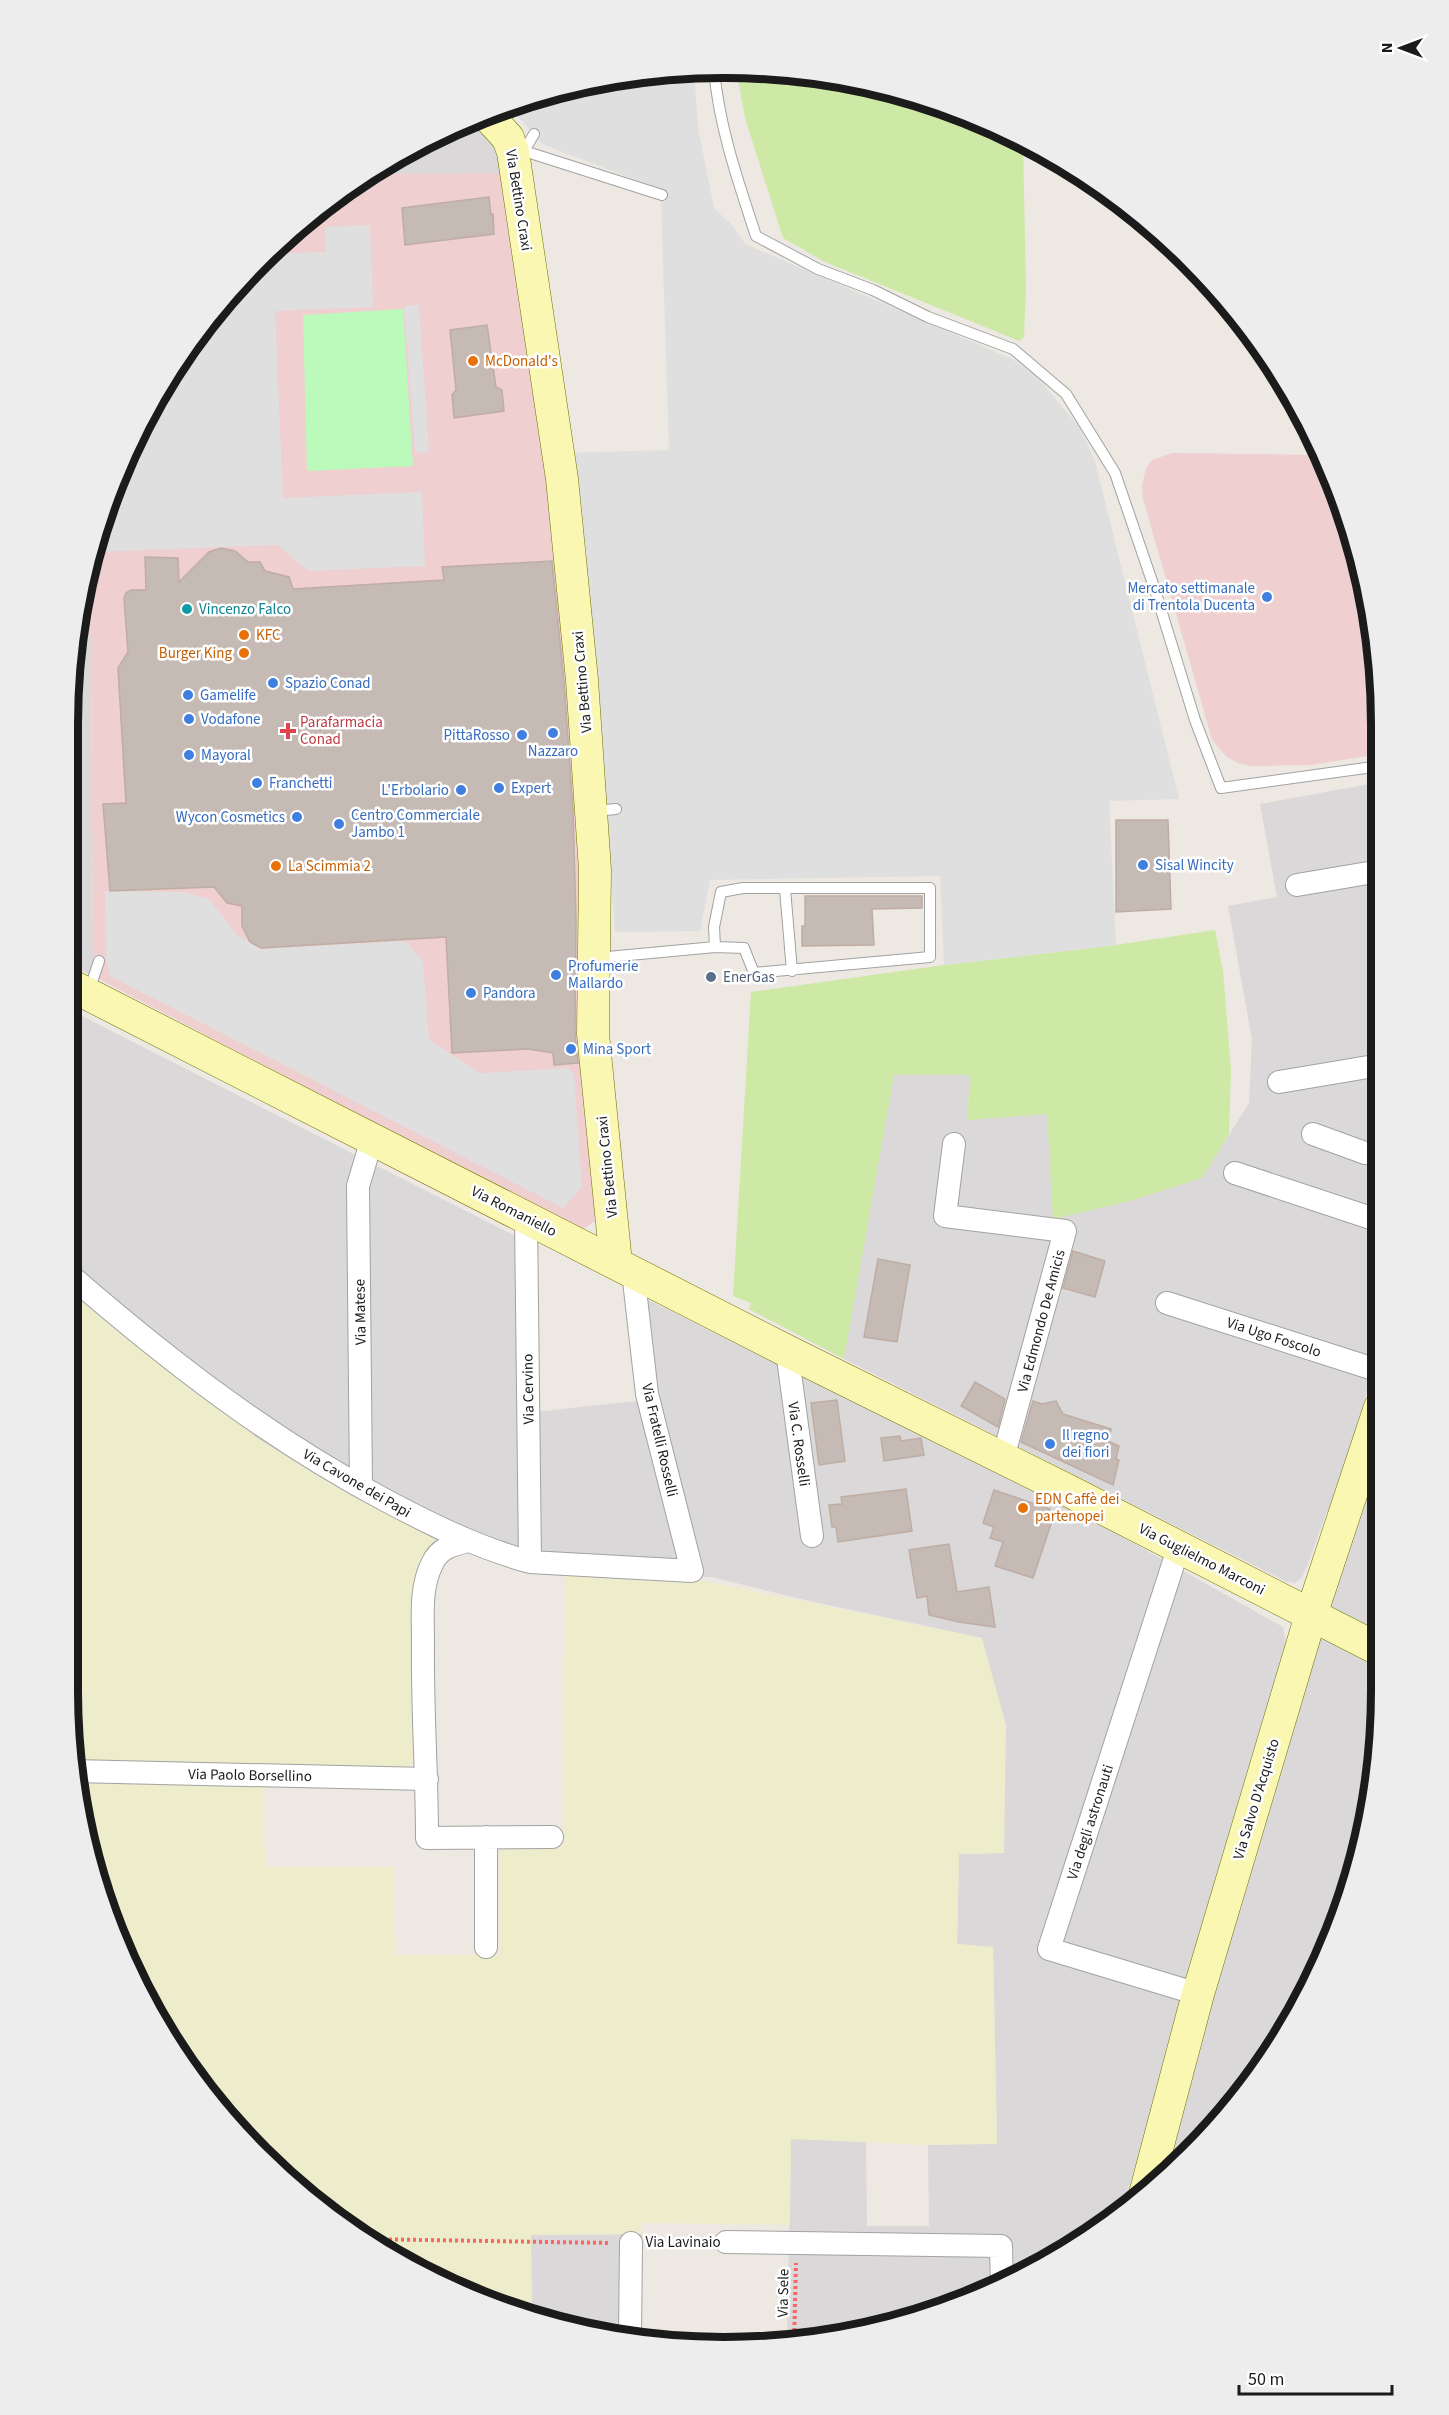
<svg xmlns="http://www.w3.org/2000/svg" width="1449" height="2415" viewBox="0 0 1449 2415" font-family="'Source Sans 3',sans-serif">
<rect width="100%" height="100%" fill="#ede8e1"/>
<!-- residential -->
<path fill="#dad8d8" d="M500,109L530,141L506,173L366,174L473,117Z
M78,634H91L93,976L70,964L69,681Z
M1380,782V1347L1331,1512L1327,1511L1307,1566L1302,1577L1295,1583L1285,1581L844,1359L894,1075L970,1074L967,1120L1048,1114L1053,1219L1130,1201L1202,1178L1249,1103L1252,1039L1228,906L1277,897L1260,804Z
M70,1010L529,1243L534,1412L637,1401L626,1289L1094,1521L1283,1627L1287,1650L1121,2214L1015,2280L935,2313L811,2342L787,2343L791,2139L866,2141L867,2226H929L928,2145L997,2143L993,1947L957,1944L959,1854L1004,1853L982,1638L814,1602L711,1577H649L524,1572L427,1537L313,1473L257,1438L145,1351L71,1286Z
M1380,1431V1734L1347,1902L1271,2056L1189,2155L1156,2184Z
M642,2234L640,2339L597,2335L506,2309H532L531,2235Z"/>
<!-- commercial -->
<path fill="#efcfd0" d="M506,173L573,678L597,1220L580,1231L93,976L91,635L78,634L102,513L178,359L260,260L360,178L366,174Z
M1172,453L1320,455L1347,514L1380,681V754L1311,765L1251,766L1238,763L1227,757L1218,747L1212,739L1143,499L1142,486L1146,468L1152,460Z"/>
<!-- farmland -->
<path fill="#edeccb" d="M71,1286L145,1351L257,1438L313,1473L434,1539L423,1560L417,1740L413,1764L402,1769L73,1766Z
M565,1573L685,1577L982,1638L1006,1725L1004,1853L959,1854L957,1944L993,1947L997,2144L929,2145L791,2139L790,2225L642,2223V2234L531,2235L532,2309H506L359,2237L260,2155L203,2090L135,1981L102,1901L74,1781L263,1785L265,1867H393L395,1955H499L500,1847H563Z"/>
<!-- grass -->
<path fill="#cde9a5" d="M736,69L853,80L976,118L1023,143L1026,288L1024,337L1019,341L823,261L783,238L745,118Z
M1215,930L1223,971L1231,1070L1229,1134L1202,1178L1130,1201L1053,1219L1047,1114L967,1120L970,1075H894L844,1359L749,1309L751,1303L733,1296L751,992L944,965L1116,945Z"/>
<!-- park -->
<path fill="#bcfabb" d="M403,309L413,466L307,471L303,315Z"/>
<!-- parking -->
<path fill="#dfdfdf" d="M694,71L698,128L714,208L733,226L745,244L1012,359L1037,377L1080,428L1095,461L1179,799L1109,801L1116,945L944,965L940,876L710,880L700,931L615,932L595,666L567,453L669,450L661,199L663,190L544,145L508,107L597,80Z
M370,225L373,307L275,311L283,498L422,492L425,566L308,571L278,545L95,552L102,513L136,446L140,445V437L178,359L260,260L267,254L326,252L325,227Z
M419,305L429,452L415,453L404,306Z
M105,891L184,892L209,899L237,935L261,949L405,941L423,961L429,1040L480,1073L568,1068L574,1075L582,1187L563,1208L110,976L106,959Z"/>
<!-- building -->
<path fill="#c5bab4" stroke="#bfada3" stroke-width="1.5" d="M489,197L491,215L493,214L494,234L405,245L402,208Z
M487,325L496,387L502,390L504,411L454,418L452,395L456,390L450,330Z
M221,548L235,551L248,562H260L265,571L289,577L293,589L444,580L442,567L552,561L564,682L573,811L576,919L575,1034L578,1063L554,1065L553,1053L528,1049L452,1053L446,937L261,948L250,942L242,926V906L227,903L214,887L110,891L103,804L126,803L118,668L128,652L124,598L126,593L131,590H146L145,557L178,558L179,582L209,552Z
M1116,820H1168L1171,909L1116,912Z
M805,896H922V908L872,909L874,945L802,946V926H805Z
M1073,1251L1105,1261L1095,1297L1063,1288Z
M878,1259L910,1265L897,1342L864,1337Z
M975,1382L1005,1399L998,1427L961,1406Z
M837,1400L845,1461L819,1465L811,1403Z
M1033,1401L1042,1404L1056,1401L1063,1414L1111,1429L1108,1441L1119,1446L1116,1459L1119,1460L1113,1485L1021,1442Z
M900,1436L901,1441L921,1438L924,1455L884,1461L881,1438Z
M906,1489L912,1531L838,1542L836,1527H832L829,1505L842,1504L841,1497Z
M994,1490L1050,1509L1049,1513L1054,1515L1033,1578L995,1566L1003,1542L990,1538L994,1527L983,1523Z
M949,1544L957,1592L989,1587L995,1627L959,1622L929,1615L927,1596L917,1598L909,1550Z"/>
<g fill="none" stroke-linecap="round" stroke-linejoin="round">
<defs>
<path id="lane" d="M714,69C719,127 738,181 756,236L818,269L873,290L928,317L1013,349L1066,394L1115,473L1154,587L1195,720L1221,788L1380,766
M518,145L524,151L662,195
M524,151L534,134
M595,811L616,809
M785,889L792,971
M597,958L715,947L744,948L754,973L930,957V888H743L721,892L714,927L715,947
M89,991L99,961"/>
<path id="street" d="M1297,885L1380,871
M1279,1082L1380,1065
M1313,1134L1365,1153L1380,1154
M954,1144L945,1216L1065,1231L1003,1458
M1235,1173L1380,1221
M526,1217L530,1562
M71,1276C169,1361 270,1439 385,1500C432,1525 479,1548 530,1562L692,1571L647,1394L633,1272
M1167,1303L1380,1371
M787,1351L812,1536
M361,1487L358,1186L372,1139
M468,1541C452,1545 439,1548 432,1564C420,1588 423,1616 423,1641C422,1707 427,1772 427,1838L552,1837
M1179,1546L1049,1949L1198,1994
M73,1771L427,1779
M486,1837V1947
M726,2242L1001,2246L1002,2285
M630,2338L631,2243"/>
<path id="secondary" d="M486,114L508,138L513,152L562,479L582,680L595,870L593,1034L616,1263
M70,985L787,1351L1069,1491L1380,1650
M1145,2194L1198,1994L1311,1615L1380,1407"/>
</defs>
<!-- lane casing -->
<use href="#lane" stroke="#a2a2a2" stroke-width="12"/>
<!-- street casing -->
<use href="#street" stroke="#a2a2a2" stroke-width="24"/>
<!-- secondary casing -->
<use href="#secondary" stroke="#707203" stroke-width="33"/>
<!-- path -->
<path stroke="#fb6564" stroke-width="4" stroke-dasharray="3 3" stroke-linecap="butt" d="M365,2239L610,2243
M650,2243L706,2242
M794,2343L796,2263"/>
<!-- lane -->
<use href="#lane" stroke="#fff" stroke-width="10"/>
<!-- street -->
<use href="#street" stroke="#fff" stroke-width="22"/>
<!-- secondary -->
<use href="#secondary" stroke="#faf7b2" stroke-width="32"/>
</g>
<!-- markers -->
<g fill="#e8710a" stroke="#fff" stroke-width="2">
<circle cx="473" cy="361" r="6"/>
<circle cx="244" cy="635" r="6"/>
<circle cx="244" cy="653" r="6"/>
<circle cx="276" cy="866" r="6"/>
<circle cx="1023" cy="1508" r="6"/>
</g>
<g fill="#3f7fe0" stroke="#fff" stroke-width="2">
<circle cx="1267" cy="597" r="6"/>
<circle cx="273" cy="683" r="6"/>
<circle cx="188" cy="695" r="6"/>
<circle cx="189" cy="719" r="6"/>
<circle cx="553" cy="733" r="6"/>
<circle cx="522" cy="735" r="6"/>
<circle cx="189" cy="755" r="6"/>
<circle cx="257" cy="783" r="6"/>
<circle cx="499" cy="788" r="6"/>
<circle cx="461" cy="790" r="6"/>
<circle cx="297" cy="817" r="6"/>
<circle cx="339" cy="824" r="6"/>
<circle cx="1143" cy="865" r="6"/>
<circle cx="556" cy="975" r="6"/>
<circle cx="471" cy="993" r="6"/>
<circle cx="571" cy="1049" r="6"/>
<circle cx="1050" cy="1444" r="6"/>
</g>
<circle fill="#0f9aa8" stroke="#fff" stroke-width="2" cx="187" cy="609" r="6"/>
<path fill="#e0444e" stroke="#fff" stroke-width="2" d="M285 722h6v6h6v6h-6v6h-6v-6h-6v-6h6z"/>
<circle fill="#5c6f8a" stroke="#fff" stroke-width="2" cx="711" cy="977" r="6"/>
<g text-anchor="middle" stroke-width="5" stroke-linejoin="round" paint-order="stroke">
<!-- street labels -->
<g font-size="15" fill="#1b1b1b" stroke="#fff">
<text transform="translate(519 200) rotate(81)" y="5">Via Bettino Craxi</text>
<text transform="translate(582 682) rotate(-95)" y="5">Via Bettino Craxi</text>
<text transform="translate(607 1167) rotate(-96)" y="5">Via Bettino Craxi</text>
<text transform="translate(514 1211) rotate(27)" y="5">Via Romaniello</text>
<text transform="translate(360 1312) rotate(-91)" y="5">Via Matese</text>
<text transform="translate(1041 1321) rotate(-75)" y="5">Via Edmondo De Amicis</text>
<text transform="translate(1274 1337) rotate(18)" y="5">Via Ugo Foscolo</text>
<text transform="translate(528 1389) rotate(-91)" y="5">Via Cervino</text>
<text transform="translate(660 1440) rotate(77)" y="5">Via Fratelli Rosselli</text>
<text transform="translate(799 1444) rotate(82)" y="5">Via C. Rosselli</text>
<text transform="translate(357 1483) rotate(30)" y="5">Via Cavone dei Papi</text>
<text transform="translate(1202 1559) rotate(27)" y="5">Via Guglielmo Marconi</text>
<text transform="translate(250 1775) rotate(1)" y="5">Via Paolo Borsellino</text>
<text transform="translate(1256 1799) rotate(-73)" y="5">Via Salvo D'Acquisto</text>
<text transform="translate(1090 1822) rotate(-72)" y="5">Via degli astronauti</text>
<text x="683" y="2247">Via Lavinaio</text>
<text transform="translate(783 2293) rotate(-89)" y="5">Via Sele</text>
</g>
<!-- food labels -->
<g font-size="15" fill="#c56008" stroke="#fff" text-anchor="start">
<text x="485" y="366">McDonald's</text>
<text x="256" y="640">KFC</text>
<text x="232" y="658" text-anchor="end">Burger King</text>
<text x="288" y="871">La Scimmia 2</text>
<text x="1035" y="1504">EDN Caffè dei<tspan x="1035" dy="17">partenopei</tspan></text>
</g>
<!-- shop labels -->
<g font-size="15" fill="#366cbe" stroke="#fff" text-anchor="start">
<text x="1255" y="593" text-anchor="end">Mercato settimanale<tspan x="1255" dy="17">di Trentola Ducenta</tspan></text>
<text x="285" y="688">Spazio Conad</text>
<text x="200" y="700">Gamelife</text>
<text x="201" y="724">Vodafone</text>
<text x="510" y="740" text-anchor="end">PittaRosso</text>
<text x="553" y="756" text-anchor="middle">Nazzaro</text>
<text x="201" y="760">Mayoral</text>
<text x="269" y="788">Franchetti</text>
<text x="511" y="793">Expert</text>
<text x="449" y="795" text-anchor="end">L'Erbolario</text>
<text x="351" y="820">Centro Commerciale<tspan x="351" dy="17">Jambo 1</tspan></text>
<text x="285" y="822" text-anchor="end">Wycon Cosmetics</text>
<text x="1155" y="870">Sisal Wincity</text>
<text x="568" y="971">Profumerie<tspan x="568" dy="17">Mallardo</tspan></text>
<text x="483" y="998">Pandora</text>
<text x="583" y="1054">Mina Sport</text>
<text x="1062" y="1440">Il regno<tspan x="1062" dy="17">dei fiori</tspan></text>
</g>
<!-- culture labels -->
<g font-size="15" fill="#0d838f" stroke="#fff" text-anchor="start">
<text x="199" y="614">Vincenzo Falco</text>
</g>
<!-- health labels -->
<g font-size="15" fill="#be3a42" stroke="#fff" text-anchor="start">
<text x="300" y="727">Parafarmacia<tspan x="300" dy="17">Conad</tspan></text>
</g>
<!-- service labels -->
<g font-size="15" fill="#4e5e75" stroke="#fff" text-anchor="start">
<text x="723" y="982">EnerGas</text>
</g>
</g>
<!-- crop -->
<path d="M0 0H1449V2415H0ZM724 78H725A646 646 0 0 1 1371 724V1691A646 646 0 0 1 725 2337H724A646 646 0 0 1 78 1691V724A646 646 0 0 1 724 78Z" fill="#ededed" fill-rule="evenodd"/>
<path fill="none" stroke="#1b1b1b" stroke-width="8" d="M724 78H725A646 646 0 0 1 1371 724V1691A646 646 0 0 1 725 2337H724A646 646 0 0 1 78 1691V724A646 646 0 0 1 724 78Z"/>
<!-- north arrow -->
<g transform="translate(1401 48) rotate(270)" stroke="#ffffff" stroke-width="4.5" paint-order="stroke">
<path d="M0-4.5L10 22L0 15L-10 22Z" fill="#1b1b1b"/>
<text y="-9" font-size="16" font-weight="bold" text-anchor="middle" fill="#1b1b1b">N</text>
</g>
<!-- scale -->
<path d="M1239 2385v9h153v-9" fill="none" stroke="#1b1b1b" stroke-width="3"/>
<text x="1248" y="2385" font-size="18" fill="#1b1b1b" stroke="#ffffff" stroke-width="4.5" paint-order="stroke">50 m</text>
</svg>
